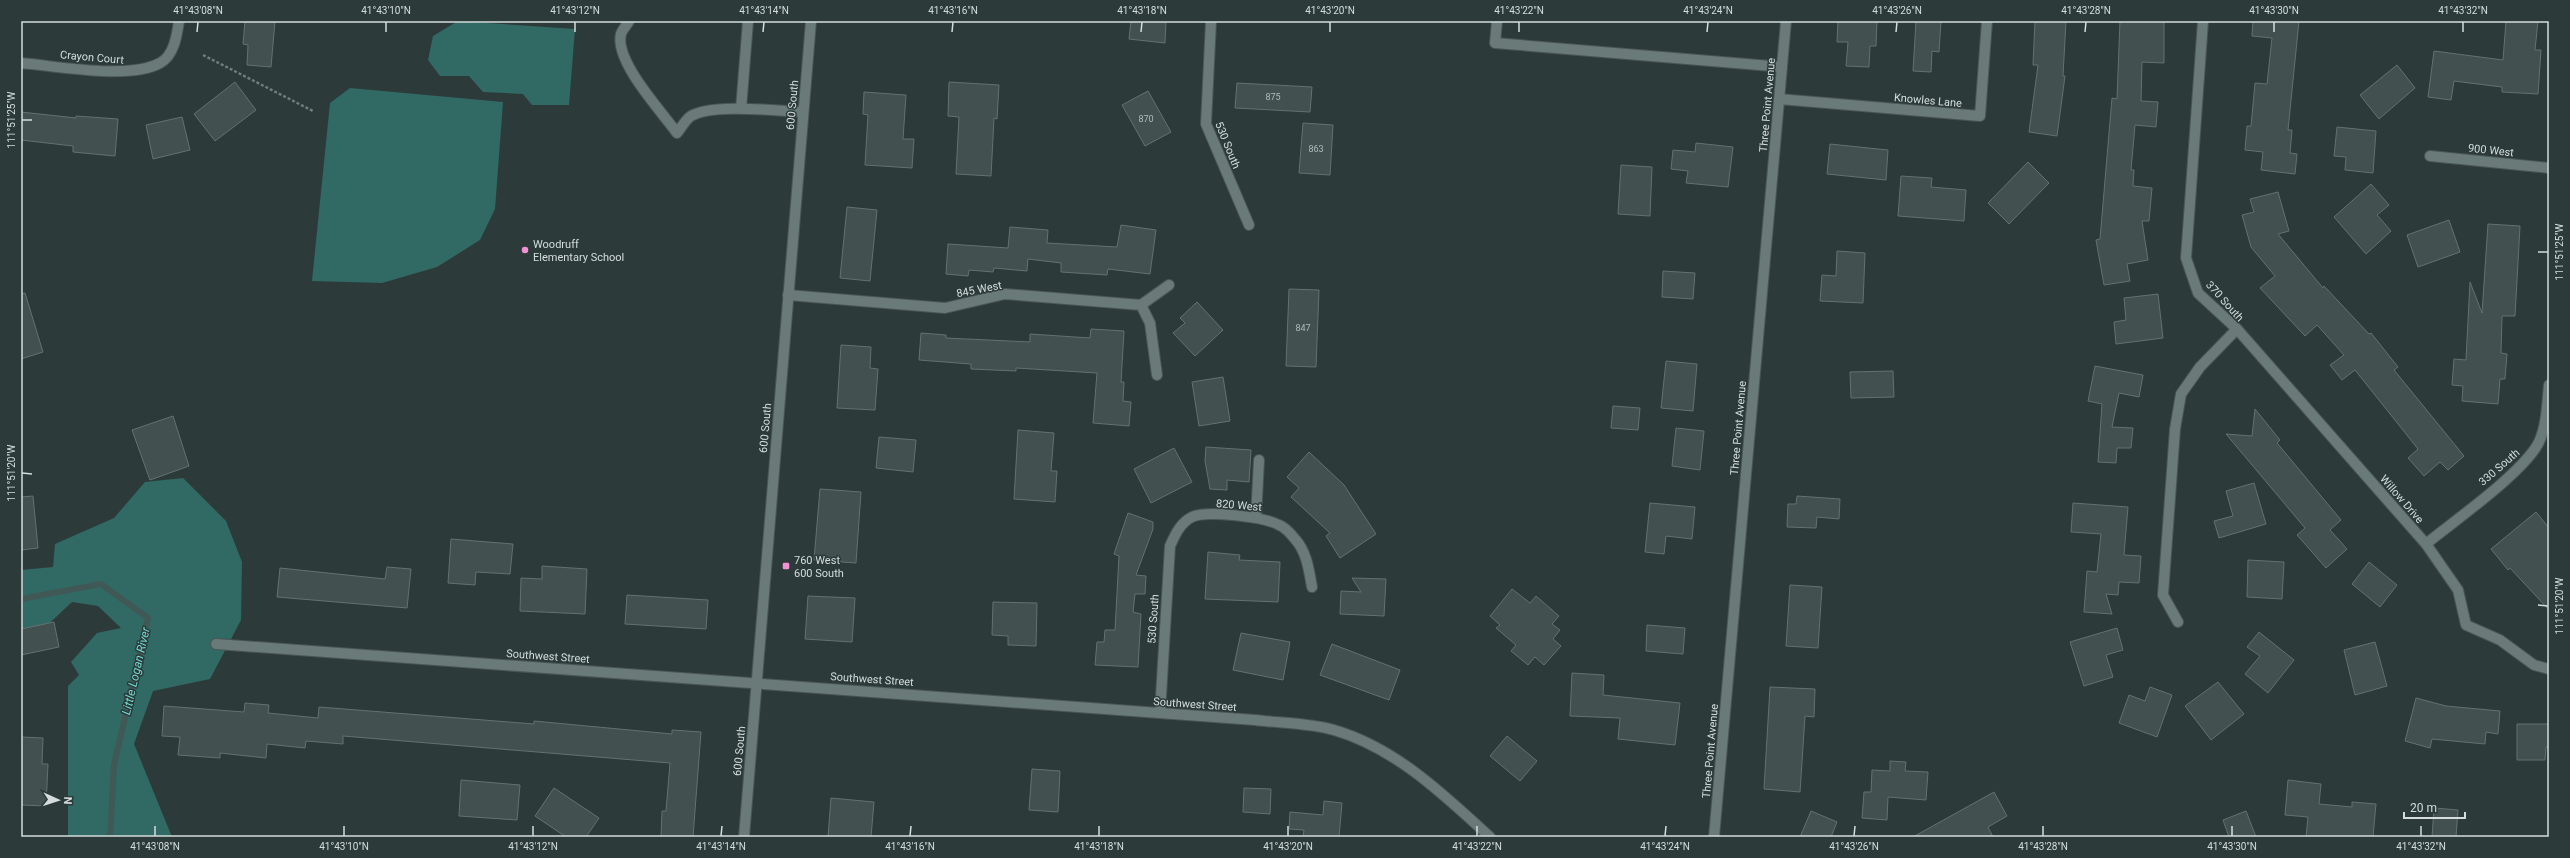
<svg xmlns="http://www.w3.org/2000/svg" width="2570" height="858" viewBox="0 0 2570 858" font-family="Roboto,sans-serif">
<rect width="100%" height="100%" fill="#2c3b3a"/>
<!-- green -->
<path fill="#316965" d="M458,21L575,29L569,105H532L523,94L483,92L469,76H440L428,60L433,36Z
M350,88L503,102L495,209L480,240L437,267L382,283L312,281L330,103Z
M183,478L226,521L242,562L241,620L210,679L153,691L134,744L172,837H68V686L79,675L71,662L97,633L121,628L98,606L72,602L40,632L21,629V570L53,567L55,544L114,518L145,482Z"/>
<g fill="none" stroke-linecap="round" stroke-linejoin="round">
<!-- stream -->
<path stroke="#405957" stroke-width="6" d="M21,599L101,584L148,618L114,765L110,837"/>
</g>
<!-- building -->
<path fill="#425150" stroke="#627271" d="M245,21H275L271,67L247,65L248,45L243,44Z
M1131,21H1166L1165,43L1129,39Z
M1838,21H1877L1876,46H1870L1869,67L1846,66L1848,42H1837Z
M1916,21H1941L1939,52L1932,51L1931,72L1913,71Z
M2035,21H2066L2063,76H2065L2057,136L2029,132L2038,65H2033Z
M2120,21H2164V63L2142,62L2141,101L2158,102L2156,127L2135,125L2131,170H2134L2133,186L2152,188L2149,221H2142L2148,260L2127,264L2130,281L2104,285L2096,240L2100,239L2112,98L2117,99Z
M2253,21H2299L2288,130H2292L2290,153L2297,154L2295,174L2261,170L2263,152L2245,150L2247,126H2251L2255,83L2267,84L2272,38L2252,36Z
M2506,21H2538L2535,50H2541L2538,94L2502,92V87L2454,81L2451,100L2428,97L2434,51L2503,60Z
M2397,65L2415,88L2379,119L2360,95Z
M235,82L256,110L215,141L194,114Z
M949,82L999,85L997,119L994,118L991,176L956,174L959,117L948,116Z
M1237,83L1312,87L1310,112L1235,108Z
M1148,91L1171,132L1145,146L1122,105Z
M864,92L906,95L903,139H914L912,168L865,165L868,115L863,114Z
M21,112L76,118V116L118,119L115,156L73,152V146L21,140Z
M182,117L190,150L153,159L146,125Z
M1303,123L1333,125L1330,175L1299,173Z
M2337,127L2376,131L2373,173L2345,170L2346,157L2334,156Z
M1696,143L1733,147L1728,187L1686,183L1688,171L1671,169L1673,150L1695,152Z
M1830,144L1888,150L1886,180L1827,174Z
M2028,162L2049,183L2009,224L1988,203Z
M1621,165L1652,167L1650,216L1618,214Z
M1901,176L1932,178L1931,187L1966,190L1964,221L1898,216Z
M2371,184L2389,205L2377,215L2391,231L2366,254L2334,217Z
M2278,192L2289,231L2278,234L2323,288L2324,286L2369,334L2371,333L2398,367L2394,370L2464,456L2448,470L2440,462L2424,476L2408,458L2418,449L2355,370L2342,380L2330,365L2344,355L2317,325L2305,336L2260,288L2275,276L2251,247L2242,215L2254,212L2250,199Z
M847,207L877,210L870,281L840,278Z
M2449,220L2460,252L2418,267L2407,235Z
M2488,224L2520,226L2515,316H2502L2501,353L2507,354L2505,379H2500L2498,404L2462,401L2463,386L2452,385L2454,359L2466,360L2470,282L2482,313Z
M1121,225L1156,230L1150,274L1108,269L1107,275L1061,272V263L1028,259L1027,271L994,268L993,272L969,270L968,276L946,274L948,244L1008,248L1010,227L1048,230L1047,243L1117,247Z
M1837,251L1865,253L1863,303L1820,301L1822,275L1836,276Z
M1663,271L1695,273L1693,299L1662,297Z
M1289,289L1319,290L1316,367L1286,366Z
M25,293L43,352L21,359V294Z
M2158,294L2163,338L2116,344L2114,322L2126,320L2124,298Z
M1197,302L1223,330L1195,356L1173,333L1185,323L1180,318Z
M1091,329L1124,331L1121,382H1124L1123,401L1131,402L1129,426L1093,423L1097,373L1016,368V371L971,369V364L919,360L921,333L946,335V338L1030,342V334L1090,338Z
M841,345L871,347L870,368L878,369L875,410L837,408Z
M1666,361L1697,364L1693,411L1661,408Z
M2095,366L2143,375L2139,397L2119,393L2112,427L2133,428L2131,448H2117L2116,463L2098,462L2102,404L2088,401Z
M1893,371L1894,397L1851,398L1850,372Z
M1223,377L1230,421L1199,426L1192,382Z
M1613,406L1640,408L1638,430L1611,428Z
M2255,409L2280,440L2277,443L2341,520L2330,530L2347,549L2326,568L2297,535L2305,528L2226,434L2252,436Z
M173,416L189,466L150,480L132,430Z
M1676,428L1704,431L1700,470L1672,466Z
M1018,430L1054,433L1051,471H1057L1055,502L1014,499Z
M879,437L916,440L913,472L876,468Z
M1206,447L1251,450L1249,482L1227,480V490L1210,489L1205,461Z
M1174,448L1192,482L1151,503L1134,469Z
M1309,452L1344,485L1376,534L1340,558L1326,536L1330,533L1291,497L1299,488L1287,477Z
M2254,483L2266,524L2219,538L2214,521L2233,516L2226,491Z
M820,489L861,492L856,563L814,560Z
M33,496L38,548L21,550V497Z
M1797,496L1840,499L1839,519L1817,517L1816,528L1787,527L1788,504H1796Z
M1650,503L1695,507L1692,539L1666,536L1664,554L1645,552Z
M2073,503L2128,507L2124,555L2141,556L2139,583L2119,582L2118,595L2106,594L2112,614L2084,612L2087,571L2097,572L2101,534L2071,532Z
M2536,512L2549,528V610L2510,568L2508,570L2491,549Z
M1128,513L1153,522V529L1136,575L1146,576L1145,594H1135L1133,612L1141,614L1138,667L1095,665L1097,642H1104L1105,630H1115L1119,556L1114,554Z
M451,539L513,544L510,574L476,572L475,585L448,583Z
M1208,552L1240,555L1239,560L1280,562L1278,602L1205,599Z
M2248,560L2284,562L2282,599L2247,597Z
M2369,562L2397,585L2380,607L2352,584Z
M542,566L587,569L585,614L520,611L521,578L542,579Z
M387,567L411,569L407,608L277,597L280,568L385,579Z
M1352,578L1386,579L1384,616L1340,614L1341,591L1361,592Z
M1790,585L1822,587L1818,648L1786,646Z
M1512,589L1530,603L1536,596L1559,616L1552,624L1560,630L1553,639L1561,646L1544,665L1535,657L1528,665L1511,651L1516,645L1496,628L1500,625L1490,616Z
M627,595L708,600L706,629L625,624Z
M808,596L855,598L852,642L805,639Z
M993,602L1037,603L1036,646L1008,645V636L992,635Z
M54,622L59,647L21,655V629Z
M1647,625L1685,628L1683,654L1646,651Z
M2117,628L2123,650L2106,655L2113,677L2084,686L2070,642Z
M2259,632L2294,660L2268,693L2245,674L2260,656L2247,647Z
M1241,633L1290,642L1283,680L1233,670Z
M2375,642L2387,686L2355,695L2344,650Z
M1332,644L1400,670L1389,700L1320,675Z
M1572,673L1604,675L1603,695L1680,703L1675,745L1618,739L1620,718L1570,716Z
M2218,682L2244,714L2211,740L2185,706Z
M1770,687L1815,689L1814,717L1805,716L1800,792L1764,789Z
M2150,687L2172,695L2157,737L2119,723L2129,695L2145,701Z
M2416,698L2446,706L2500,711L2498,734L2486,732L2485,744L2432,739L2430,748L2405,741Z
M245,703L269,705L268,713L318,718L319,707L534,724V721L672,734V730L701,732L693,837H661L662,811H666L670,763L343,736V744L306,741L305,748L267,744L266,758L220,753V758L178,755L180,737L162,736L164,706L244,712Z
M2517,724H2549V747H2546L2545,760H2517Z
M1507,736L1537,761L1520,781L1490,756Z
M21,737L43,738L42,764H48L46,806L21,805Z
M1890,761L1906,762L1905,771L1928,772L1926,800L1888,797L1887,820L1862,818L1864,792H1871L1872,770L1890,771Z
M1032,769L1060,771L1058,812L1029,810Z
M461,780L520,785L517,820L459,816Z
M2288,780L2321,784L2319,804L2352,807V802L2376,804L2373,837H2306L2308,817L2285,815Z
M554,788L599,818L586,837H566L535,816Z
M1244,788L1271,789L1270,814L1243,812Z
M1994,792L2007,816L1988,827L1993,837H1913Z
M831,798L874,802L871,837H828Z
M1324,801L1342,803L1339,837H1303L1304,830L1289,829L1290,812L1323,815Z
M2434,808L2458,810L2456,837H2432Z
M1811,811L1837,822L1831,837H1800Z
M2246,811L2256,837H2229L2223,820Z"/>
<g fill="none" stroke-linecap="round" stroke-linejoin="round">
<defs>
<path id="service" d="M629,21C627,25 622,30 621,34C614,61 662,112 677,133C681,128 686,119 691,116C713,103 776,111 803,112
M1211,21L1206,124L1249,225
M1497,21L1495,43L1782,67
M741,109L748,21
M1256,518L1259,460"/>
<path id="minor" d="M21,63C57,66 129,80 160,63C174,56 177,35 179,21
M1779,99L1980,116L1987,21
M2430,156L2549,168
M788,295L945,308L1005,294L1141,305L1169,285
M1141,305L1150,323L1157,375
M2237,329L2426,544L2458,590L2466,625L2500,640L2534,665L2549,669
M2426,544C2454,521 2524,472 2539,442C2547,424 2547,404 2549,385
M2178,622L2163,595L2175,429L2181,394L2200,367L2237,329L2198,293L2186,258L2203,21
M216,644L1255,720C1280,723 1310,723 1334,730C1396,748 1444,795 1490,837
M1160,713L1170,546C1175,535 1180,523 1192,517C1206,510 1265,517 1279,525C1285,527 1291,534 1295,539C1307,552 1309,571 1312,587
M1714,837L1786,21"/>
<path id="tertiary" d="M744,837L811,21"/>
</defs>
<!-- service casing -->
<use href="#service" stroke="#4a5655" stroke-width="12"/>
<!-- minor casing -->
<use href="#minor" stroke="#4a5655" stroke-width="12"/>
<!-- tertiary casing -->
<use href="#tertiary" stroke="#4a5655" stroke-width="12"/>
<!-- path -->
<path stroke="#6f7c7b" stroke-width="2.5" stroke-dasharray="3 2" stroke-linecap="butt" d="M203,55L313,111"/>
<!-- service -->
<use href="#service" stroke="#697a78" stroke-width="10"/>
<!-- minor -->
<use href="#minor" stroke="#697a78" stroke-width="10"/>
<!-- tertiary -->
<use href="#tertiary" stroke="#697a78" stroke-width="10"/>
</g>
<!-- ticks -->
<path fill="none" stroke="#d4dddc" stroke-width="1.5" d="M197,32L198,22M386,32V22M575,32V22M763,32L764,22M952,32L953,22M1141,32L1142,22M1330,32V22M1519,32V22M1707,32L1708,22M1896,32L1897,22M2085,32L2086,22M2274,32V22M2463,32V22M22,120H32M2538,252H2548M22,473L32,474M2538,605L2548,606M155,836V826M344,836V826M533,836V826M721,836L722,826M910,836L911,826M1099,836V826M1288,836V826M1477,836V826M1665,836L1666,826M1854,836L1855,826M2043,836V826M2232,836V826M2421,836V826"/>
<!-- markers -->
<g fill="#f391d5" stroke="#2c3b3a" stroke-width="1.5">
<circle cx="525" cy="250" r="4"/>
<rect x="782" y="562" width="8" height="8" rx="2"/>
</g>
<g text-anchor="middle" stroke-width="3" stroke-linejoin="round" paint-order="stroke">
<!-- number labels -->
<g font-size="9" fill="#b0bab9">
<text x="1273" y="100">875</text>
<text x="1146" y="122">870</text>
<text x="1316" y="152">863</text>
<text x="1303" y="331">847</text>
</g>
<!-- street labels -->
<g font-size="11" fill="#d4dddc" stroke="#2c3b3a">
<text transform="translate(92 57) rotate(5)" y="4">Crayon Court</text>
<text transform="translate(1928 100) rotate(5)" y="4">Knowles Lane</text>
<text transform="translate(792 105) rotate(-85)" y="4">600 South</text>
<text transform="translate(1767 105) rotate(-85)" y="4">Three Point Avenue</text>
<text transform="translate(1228 145) rotate(68)" y="4">530 South</text>
<text transform="translate(2491 150) rotate(6)" y="4">900 West</text>
<text transform="translate(979 289) rotate(-11)" y="4">845 West</text>
<text transform="translate(2225 301) rotate(48)" y="4">370 South</text>
<text transform="translate(765 428) rotate(-85)" y="4">600 South</text>
<text transform="translate(1738 428) rotate(-85)" y="4">Three Point Avenue</text>
<text transform="translate(2499 467) rotate(-41)" y="4">330 South</text>
<text transform="translate(2402 499) rotate(49)" y="4">Willow Drive</text>
<text transform="translate(1239 505) rotate(5)" y="4">820 West</text>
<text transform="translate(1153 619) rotate(-86)" y="4">530 South</text>
<text transform="translate(548 656) rotate(4)" y="4">Southwest Street</text>
<text transform="translate(872 679) rotate(4)" y="4">Southwest Street</text>
<text transform="translate(1195 704) rotate(4)" y="4">Southwest Street</text>
<text transform="translate(739 751) rotate(-85)" y="4">600 South</text>
<text transform="translate(1710 751) rotate(-85)" y="4">Three Point Avenue</text>
</g>
<!-- poi labels -->
<g font-size="11" fill="#d4dddc" stroke="#2c3b3a" text-anchor="start">
<text x="533" y="248">Woodruff<tspan x="533" dy="13">Elementary School</tspan></text>
<text x="794" y="564">760 West<tspan x="794" dy="13">600 South</tspan></text>
</g>
<!-- water labels -->
<g font-size="12" font-style="italic" fill="#71d8d1" stroke="#2c3b3a">
<text transform="translate(136 671) rotate(-77)" y="4">Little Logan River</text>
</g>
</g>
<!-- border -->
<rect width="2570" height="858" fill="none" stroke="#2c3b3a" stroke-width="44"/>
<!-- north arrow -->
<g transform="translate(58 800) rotate(93)" stroke="#2c3b3a" stroke-width="3" paint-order="stroke">
<path d="M0-3L7 15L0 10L-7 15Z" fill="#d4dddc"/>
<text y="-6" font-size="11" font-weight="bold" text-anchor="middle" fill="#d4dddc">N</text>
</g>
<!-- scale -->
<path d="M2404 812v6h61v-6" fill="none" stroke="#d4dddc" stroke-width="2"/>
<text x="2410" y="812" font-size="12" fill="#d4dddc" stroke="#2c3b3a" stroke-width="3" paint-order="stroke">20 m</text>
<rect x="22" y="22" width="2526" height="814" fill="none" stroke="#d4dddc" stroke-width="1.5"/>
<g font-size="10" text-anchor="middle" fill="#d4dddc">
<text x="198" y="14">41°43'08"N</text>
<text x="386" y="14">41°43'10"N</text>
<text x="575" y="14">41°43'12"N</text>
<text x="764" y="14">41°43'14"N</text>
<text x="953" y="14">41°43'16"N</text>
<text x="1142" y="14">41°43'18"N</text>
<text x="1330" y="14">41°43'20"N</text>
<text x="1519" y="14">41°43'22"N</text>
<text x="1708" y="14">41°43'24"N</text>
<text x="1897" y="14">41°43'26"N</text>
<text x="2086" y="14">41°43'28"N</text>
<text x="2274" y="14">41°43'30"N</text>
<text x="2463" y="14">41°43'32"N</text>
<text transform="translate(11 120) rotate(-90)" y="4">111°51'25"W</text>
<text transform="translate(2559 252) rotate(-90)" y="4">111°51'25"W</text>
<text transform="translate(11 473) rotate(-90)" y="4">111°51'20"W</text>
<text transform="translate(2559 606) rotate(-90)" y="4">111°51'20"W</text>
<text x="155" y="850">41°43'08"N</text>
<text x="344" y="850">41°43'10"N</text>
<text x="533" y="850">41°43'12"N</text>
<text x="721" y="850">41°43'14"N</text>
<text x="910" y="850">41°43'16"N</text>
<text x="1099" y="850">41°43'18"N</text>
<text x="1288" y="850">41°43'20"N</text>
<text x="1477" y="850">41°43'22"N</text>
<text x="1665" y="850">41°43'24"N</text>
<text x="1854" y="850">41°43'26"N</text>
<text x="2043" y="850">41°43'28"N</text>
<text x="2232" y="850">41°43'30"N</text>
<text x="2421" y="850">41°43'32"N</text>
</g>
</svg>
